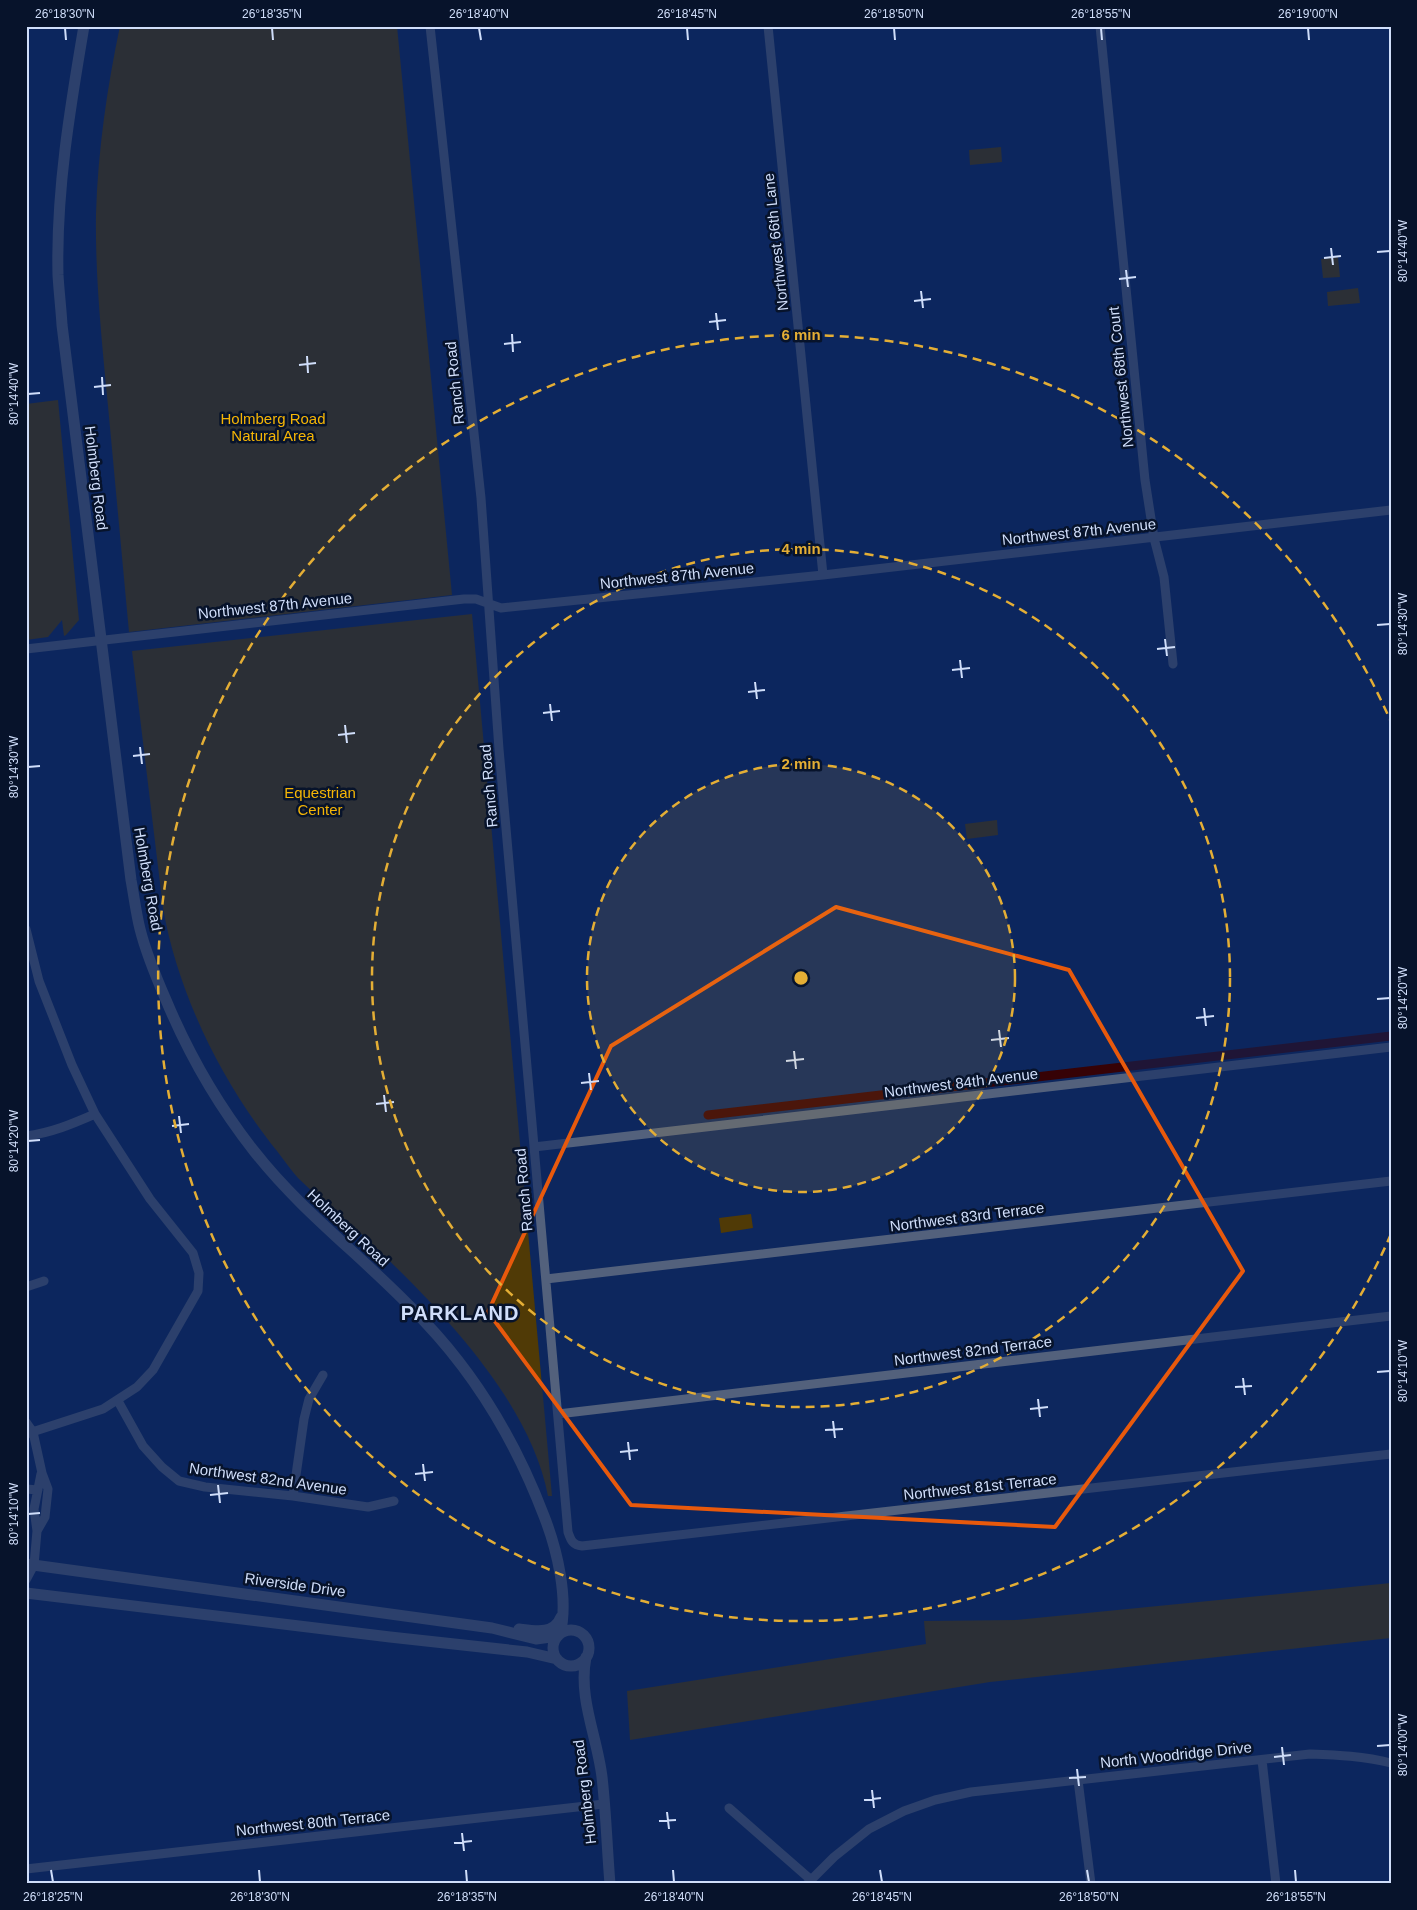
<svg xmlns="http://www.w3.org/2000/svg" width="1417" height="1910" viewBox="0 0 1417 1910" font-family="Helvetica,sans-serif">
<rect width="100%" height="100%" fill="#0d275e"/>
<!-- green -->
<path fill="#503a06" d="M120,26H397L452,595L129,632C122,557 115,481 108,406C102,342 95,278 96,214C98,150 107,88 120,26Z
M1001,147L1002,162L970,165L969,150Z
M1338,257L1340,277L1323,278L1321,259Z
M1358,288L1360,303L1328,306L1327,292Z
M58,400L79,620L66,635L64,636L62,620L48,637L26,640V404Z
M472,614L552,1496H548C530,1400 437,1306 369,1241C346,1219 320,1200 298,1178C291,1170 284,1160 277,1151C222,1083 178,994 163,908L132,651Z
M997,820L998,835L967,839L965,824Z
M751,1214L753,1228L721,1233L719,1218Z
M1391,1583V1638L990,1682L630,1740L627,1691L926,1644L924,1621L1015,1620Z"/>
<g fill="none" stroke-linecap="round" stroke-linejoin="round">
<!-- canal -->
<path stroke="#360206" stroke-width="9" d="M708,1115L1391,1036"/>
<!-- minor -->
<path stroke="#53617c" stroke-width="9" d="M430,26L481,498L499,749L568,1532C571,1541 573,1545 582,1546L1391,1454
M768,26L823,575
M1100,26L1145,480L1154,538L1164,577L1173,664
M26,649L464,599H476L501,608L823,575L1391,510
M26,929L39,981L72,1065L95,1114L150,1199L193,1253L199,1273L198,1291L153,1370L137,1387L103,1409L26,1434
M26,1136C51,1133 72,1124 95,1114
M534,1147L1391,1047
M546,1279L1391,1181
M26,1287L44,1281
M118,1401L143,1446L162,1467L179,1481L205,1487L293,1496L368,1507L394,1501
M558,1414L1391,1316
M26,1422L33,1432L42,1473L48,1489L45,1517L37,1531
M26,1489L38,1490
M293,1496L304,1419L309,1399L323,1375
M26,1580L34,1565L37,1531L34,1509L41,1474
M1262,1760L1276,1884
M1078,1780L1091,1884
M729,1808L810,1879
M26,1869L604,1804
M807,1884L834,1857L869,1829L904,1811L935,1800L971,1792L1310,1754C1337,1755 1364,1756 1391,1763"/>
<!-- tertiary -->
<path stroke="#53617c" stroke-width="11" d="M84,26C70,108 56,192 58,275C59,292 61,308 62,325L131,880C134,896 136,913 140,929C146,953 156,977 166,1000C189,1055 217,1104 254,1151C304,1215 370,1262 425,1322C477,1377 517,1445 544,1516C557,1549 569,1599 560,1634
M26,1564L492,1628L536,1639L558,1636
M26,1593L390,1637L527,1652L557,1659
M519,1629C535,1631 554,1635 561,1617
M553 1648a18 18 0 1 1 36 0a18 18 0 1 1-36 0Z
M586,1657C578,1698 597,1736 602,1777C606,1812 607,1848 610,1884"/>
</g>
<!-- marked area -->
<path d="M0 0H1417V1910H0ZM836,907L1069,970L1243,1271L1055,1527L631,1505L488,1312L611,1046Z" fill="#0d275e" fill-opacity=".55" fill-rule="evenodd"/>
<path fill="none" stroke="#e8590c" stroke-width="4" stroke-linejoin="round" d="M836,907L1069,970L1243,1271L1055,1527L631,1505L488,1312L611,1046Z"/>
<!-- ticks -->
<path fill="none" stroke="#d0defa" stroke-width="2" d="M65,28L66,40M272,28L273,40M479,28L481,40M687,28L688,40M894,28L895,40M1101,28L1102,40M1308,28L1309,40M1331,248L1333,265M1377,252L1390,251M1324,258L1341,256M1126,270L1128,287M1119,279L1136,277M921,291L923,308M914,301L931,299M716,313L718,330M709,322L726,320M512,334L513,352M504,344L521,342M307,356L308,373M299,365L316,363M102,377L103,395M94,387L111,385M28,394L40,393M1377,625L1390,624M1165,639L1167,656M1157,649L1175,647M960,660L962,678M952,670L970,668M755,682L757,699M748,692L765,690M550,704L552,721M543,713L560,711M345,725L347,743M338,735L355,733M140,747L142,764M133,756L150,754M28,767L40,766M1377,999L1390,998M1204,1008L1206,1026M1196,1018L1214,1016M999,1030L1001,1047M991,1040L1009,1038M794,1051L796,1069M786,1061L804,1059M589,1073L591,1090M581,1083L599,1081M384,1095L386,1112M376,1104L394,1102M179,1116L181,1133M172,1126L189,1124M28,1141L40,1140M1377,1372L1390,1371M1243,1378L1245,1395M1235,1387L1252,1386M1038,1399L1040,1417M1030,1409L1048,1407M833,1421L835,1438M825,1430L843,1429M628,1442L630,1460M620,1452L638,1450M423,1464L425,1481M415,1474L433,1472M218,1485L220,1503M210,1495L228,1493M28,1514L40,1513M1377,1746L1390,1745M1282,1747L1284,1765M1274,1757L1291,1755M1077,1769L1079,1786M1069,1778L1086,1777M872,1790L874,1808M864,1800L881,1798M667,1812L669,1829M659,1821L676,1820M462,1833L464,1851M454,1843L472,1841M51,1870L53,1882M259,1870L260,1882M466,1870L467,1882M673,1870L674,1882M880,1870L882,1882M1087,1870L1089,1882M1295,1870L1296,1882"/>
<!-- distance rings -->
<circle cx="801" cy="978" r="214" fill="#e4ae35" fill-opacity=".12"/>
<g fill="none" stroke="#e4ae35" stroke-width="2.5" stroke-dasharray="9 6">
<circle cx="801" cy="978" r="214"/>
<circle cx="801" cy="978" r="429"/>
<path d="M1391 1234A643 643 0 1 1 1391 722"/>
</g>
<g text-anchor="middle" stroke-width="5" stroke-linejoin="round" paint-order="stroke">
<!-- street labels -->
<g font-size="15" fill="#d0defa" stroke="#07132b">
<text transform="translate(776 242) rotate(-96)" y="5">Northwest 66th Lane</text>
<text transform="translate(1121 377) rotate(-96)" y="5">Northwest 68th Court</text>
<text transform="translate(455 383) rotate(-96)" y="5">Ranch Road</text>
<text transform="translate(96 478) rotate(83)" y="5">Holmberg Road</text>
<text transform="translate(1079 532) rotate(-6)" y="5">Northwest 87th Avenue</text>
<text transform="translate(677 576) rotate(-6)" y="5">Northwest 87th Avenue</text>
<text transform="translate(275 606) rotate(-6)" y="5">Northwest 87th Avenue</text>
<text transform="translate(489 786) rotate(-95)" y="5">Ranch Road</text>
<text transform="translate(148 879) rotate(80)" y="5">Holmberg Road</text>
<text transform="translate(961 1083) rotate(-7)" y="5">Northwest 84th Avenue</text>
<text transform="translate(524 1190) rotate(-95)" y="5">Ranch Road</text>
<text transform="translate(967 1217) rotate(-7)" y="5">Northwest 83rd Terrace</text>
<text transform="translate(348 1228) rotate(43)" y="5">Holmberg Road</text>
<text transform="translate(973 1351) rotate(-7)" y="5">Northwest 82nd Terrace</text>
<text transform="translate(268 1479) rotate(8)" y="5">Northwest 82nd Avenue</text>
<text transform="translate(980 1487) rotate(-6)" y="5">Northwest 81st Terrace</text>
<text transform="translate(295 1585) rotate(8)" y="5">Riverside Drive</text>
<text transform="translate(1176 1755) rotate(-6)" y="5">North Woodridge Drive</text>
<text transform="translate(585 1792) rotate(-97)" y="5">Holmberg Road</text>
<text transform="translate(313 1823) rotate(-6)" y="5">Northwest 80th Terrace</text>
</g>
<!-- park labels -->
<g font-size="15" fill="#f5b506" stroke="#07132b">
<text x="273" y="424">Holmberg Road<tspan x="273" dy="17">Natural Area</tspan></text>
<text x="320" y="798">Equestrian<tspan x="320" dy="17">Center</tspan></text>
</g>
<!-- district labels -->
<g font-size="20" font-weight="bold" letter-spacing="1" fill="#d0defa" stroke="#07132b">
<text x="460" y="1320">PARKLAND</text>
</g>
</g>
<circle cx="801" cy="978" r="8" fill="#e4ae35" stroke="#07132b" stroke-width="2.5"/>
<g font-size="15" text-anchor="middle" font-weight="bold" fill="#e4ae35" stroke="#07132b" stroke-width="5" stroke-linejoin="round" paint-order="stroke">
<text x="801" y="340">6 min</text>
<text x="801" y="554">4 min</text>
<text x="801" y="769">2 min</text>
</g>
<!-- border -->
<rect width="1417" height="1910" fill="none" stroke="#07132b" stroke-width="55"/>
<rect x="28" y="28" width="1362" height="1854" fill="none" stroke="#d0defa" stroke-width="2"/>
<g font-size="12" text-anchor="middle" fill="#d0defa">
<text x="65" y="18">26°18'30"N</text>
<text x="272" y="18">26°18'35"N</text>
<text x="479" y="18">26°18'40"N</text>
<text x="687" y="18">26°18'45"N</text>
<text x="894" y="18">26°18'50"N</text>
<text x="1101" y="18">26°18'55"N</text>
<text x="1308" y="18">26°19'00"N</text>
<text transform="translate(1403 251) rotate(-90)" y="4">80°14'40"W</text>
<text transform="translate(14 394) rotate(-90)" y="4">80°14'40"W</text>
<text transform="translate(1403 624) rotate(-90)" y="4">80°14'30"W</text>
<text transform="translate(14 767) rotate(-90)" y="4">80°14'30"W</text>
<text transform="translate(1403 998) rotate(-90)" y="4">80°14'20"W</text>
<text transform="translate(14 1141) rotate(-90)" y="4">80°14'20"W</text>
<text transform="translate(1403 1371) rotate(-90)" y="4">80°14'10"W</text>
<text transform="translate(14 1514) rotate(-90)" y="4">80°14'10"W</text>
<text transform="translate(1403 1745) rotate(-90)" y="4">80°14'00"W</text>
<text x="53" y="1901">26°18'25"N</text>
<text x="260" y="1901">26°18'30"N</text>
<text x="467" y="1901">26°18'35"N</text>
<text x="674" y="1901">26°18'40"N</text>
<text x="882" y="1901">26°18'45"N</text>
<text x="1089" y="1901">26°18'50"N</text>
<text x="1296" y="1901">26°18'55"N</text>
</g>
</svg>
